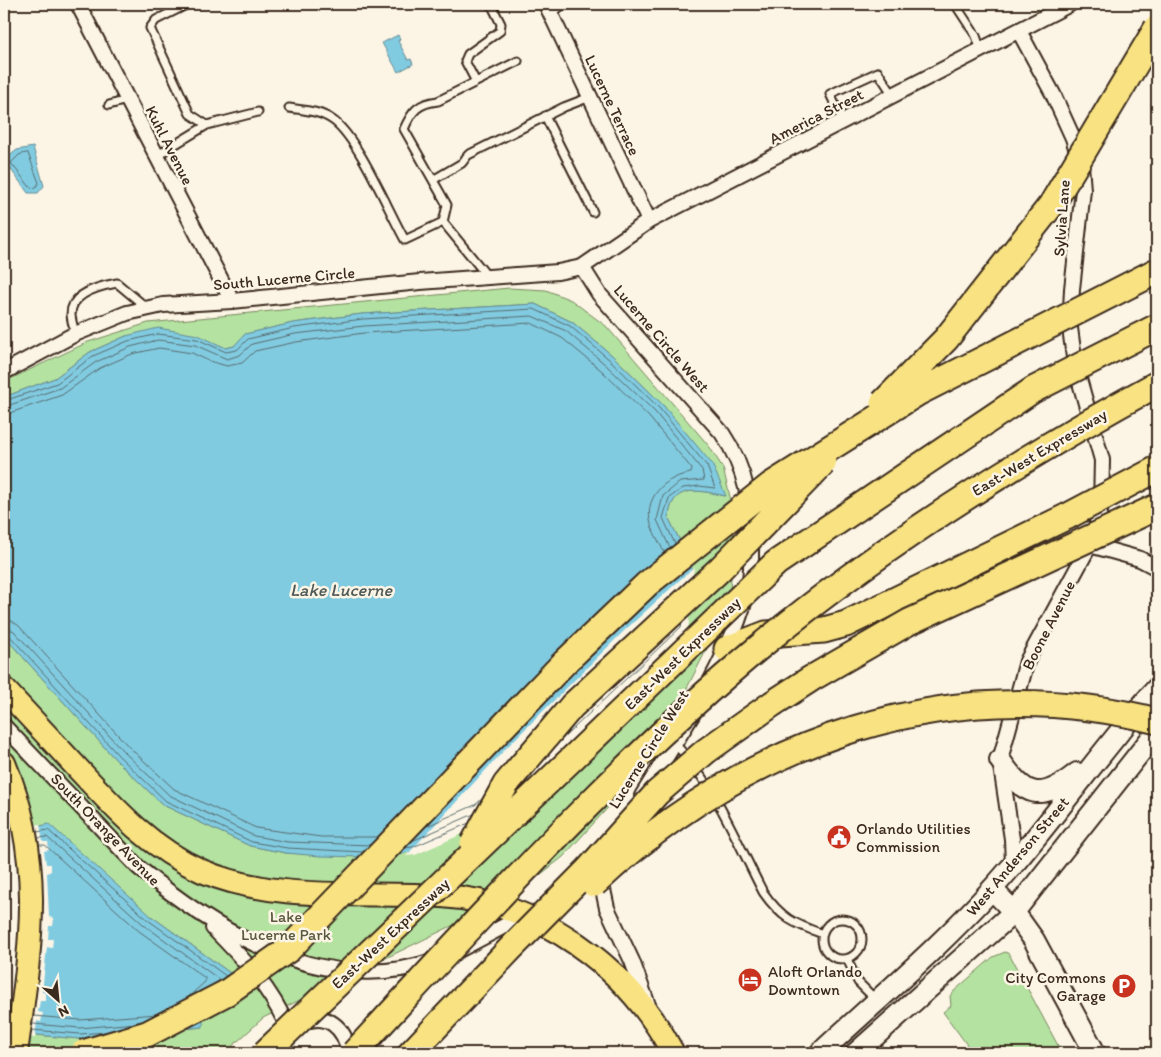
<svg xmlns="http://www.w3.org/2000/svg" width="1161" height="1057" viewBox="0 0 1161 1057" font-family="Itim,sans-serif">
<rect width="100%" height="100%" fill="#fcf5e5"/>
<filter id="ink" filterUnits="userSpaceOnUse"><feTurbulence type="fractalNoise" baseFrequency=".02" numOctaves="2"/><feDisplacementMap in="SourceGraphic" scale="10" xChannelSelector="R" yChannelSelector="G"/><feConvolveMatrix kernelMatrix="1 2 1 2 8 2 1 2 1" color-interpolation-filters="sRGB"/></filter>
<g filter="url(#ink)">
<!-- green -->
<path fill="#b4e2a0" stroke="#78865f" d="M509,288L546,290L571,300L606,326L709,446L723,468L731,501L734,542L730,590L721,621L655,751L613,802L563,857L513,896L263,1018L225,1053H4V1032L80,1039L202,1027L203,1007L230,973L151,916L4,834V636L116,760L163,805L250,846L286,853L362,857L692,565L668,517C670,513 670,506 673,502C682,484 710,493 725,496L663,405L613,356L572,322L535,304L362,314L293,323L246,334L234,346L226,348L216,344L126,336L90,352L55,378L4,397V382L88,342L148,323Z
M1005,952L1009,954L1062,1053H973L943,1012L951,1006L950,996L953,992L993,957Z"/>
<!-- water -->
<path fill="#81cbe1" stroke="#658b93" d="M398,35L400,39L398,41L408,60L411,59L413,64L398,72L382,43Z
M33,147L44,186L38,193H28L4,160L17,150Z
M535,304L572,322L613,356L663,405L712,464L726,496C710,493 683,484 673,502C670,506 670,513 668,517L692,565L687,629L414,852L362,857L320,856L286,853L250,846L163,805L116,760L4,636V397L55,378L90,352L126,336L158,328L198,335L226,348L234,346L245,334L293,323L362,314Z
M49,824L151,916L230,973L232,983L203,1007V1027L80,1039L4,1032V834Z"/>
<!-- pier -->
<path fill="#fcf5e5" d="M694,567L688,631L487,823L415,855L406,856L511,743L624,631Z
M40,824L43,842H48L49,850L44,851L46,864H51V871L47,873L49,917L54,918L53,926H49L48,939H53L52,948L47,947L42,992L46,993L45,1001H40L38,1012L43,1013L41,1022L37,1021L35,1038L4,1035V963L6,945H4V915H7L6,878H4V831Z"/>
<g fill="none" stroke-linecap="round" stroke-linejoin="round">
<!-- shore -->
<path stroke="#576a6c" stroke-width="1" d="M28,153L39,183L35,188L30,187L11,163L19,155Z
M4,401L57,383L93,356L128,341L158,334L197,339L226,352L237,350L248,339L294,328L363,319L534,309L570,326L610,360L659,408L707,466L715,488L699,486L683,488L669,498L663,518L675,544
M4,407L60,388L96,362L130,347L158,340L195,345L227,359L240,355L252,344L295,334L364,326L532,316L566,331L606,365L655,412L702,470L704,480L680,482L663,496L657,520L670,548
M4,415L62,395L100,368L132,354L159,348L192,353L209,361L227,366L242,363L255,351L296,342L364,333L531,323L562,338L601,370L649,417L692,469L691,473C668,476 645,495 650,520C652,531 660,543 664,552
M4,620L12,621L19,626L129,747L174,789L256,828L321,837H378
M4,627L14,631L124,752L169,795L254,836L288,842L370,845
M4,634L9,635L119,756L166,801L252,842L287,848L363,852
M558,743L681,627L682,623
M425,827L475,805L483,798
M37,832L48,830L148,920L226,976
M38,838L47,837L144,925L220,980
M412,841L474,814
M39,845H45L139,931L205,978V982L187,998
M405,848L413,847L469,823
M34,1016L80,1020L157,1014
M33,1024L80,1028L136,1023
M32,1030L80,1034L106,1032"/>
<defs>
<path id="lane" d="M188,4L156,20L150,28L190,114L207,125
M955,4L976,36L981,50
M550,12L567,4
M476,82L465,61L468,54L500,31L501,24L491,4
M109,105L127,100
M289,108C304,110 321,111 334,121C359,140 388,210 405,240L443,222L488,277
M545,116L593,212
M843,121L830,94L878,72L893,95
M156,156L207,125L258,112
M433,180L462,163L468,155L564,107L590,97
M443,222L447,205L404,129C412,111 418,103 438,101L518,61
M75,334C74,328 71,320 71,314C71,293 100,286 117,283L147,308
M675,744C715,785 737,842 763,892C781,918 794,924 823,934
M822 939a20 20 0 1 1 40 0a20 20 0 1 1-40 0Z
M847,959L858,982L876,1000"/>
<path id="street" d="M78,4L232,301
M546,4L649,221
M582,267L599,294L722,433C747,470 753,508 751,553C751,562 752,573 749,583C742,618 726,651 710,682
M4,372L75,334L127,313L163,305L232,301L420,282L558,272L582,267L649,221L1070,4
M1090,545L1140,559L1157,568
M4,726L138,867C218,934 328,999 435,960
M642,796L694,712
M1013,866L1012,839L1000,760L1027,661L1093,539L1101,507L1102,460L1075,365L1070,328L1072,289L1083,190L1081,165L1073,138L1053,94L1019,31
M600,876L607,908L632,961L648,1005
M213,928C243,958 274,992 289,1031
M455,952L527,914
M302,1023C327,1011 345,1028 349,1053"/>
<path id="secondary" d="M1000,760C1025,797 1040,803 1077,773
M992,889L1014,912L1034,940L1095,1053
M820,1053C878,999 940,947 993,888C1051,824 1099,752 1157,688
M856,1053L1014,912L1157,731"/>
<path id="primary" d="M4,689C30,717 55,744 81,772C117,811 152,849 202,871C278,903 362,891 442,896C540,902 628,967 673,1053
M4,763C46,863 30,951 16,1053"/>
<path id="highway" d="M727,649L766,634L824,630L846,624L1068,516
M411,1053L513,946"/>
</defs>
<!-- lane casing -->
<use href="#lane" stroke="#3b2a1e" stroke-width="11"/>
<!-- street casing -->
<use href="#street" stroke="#3b2a1e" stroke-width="18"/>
<!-- secondary casing -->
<use href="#secondary" stroke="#3b2a1e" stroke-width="24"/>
<!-- primary casing -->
<use href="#primary" stroke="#3b2a1e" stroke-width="26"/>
<!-- highway casing -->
<use href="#highway" stroke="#3b2a1e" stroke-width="29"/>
<!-- lane -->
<use href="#lane" stroke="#fcf5e5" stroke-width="7"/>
<!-- street -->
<use href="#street" stroke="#fcf5e5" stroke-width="14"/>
<!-- secondary -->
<use href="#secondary" stroke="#fcf5e5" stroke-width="20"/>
<!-- primary -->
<use href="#primary" stroke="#f8e281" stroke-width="22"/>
<!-- highway -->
<use href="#highway" stroke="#f8e281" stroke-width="25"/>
<defs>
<path id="highway-bridge" d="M883,403L946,339L1052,204L1157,28
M1068,516L1157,469
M473,844L506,784L572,706L719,570L823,463
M594,884C748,740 949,668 1157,721
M513,946L588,870L657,793L706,751L772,704L812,678L909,622L1157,507
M83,1053L147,1034L226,993L289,949L565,662L647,584L771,485L919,392L1157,271
M265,1053L776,563L1033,390L1157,327
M354,1053C483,914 611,771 757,649C881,546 1016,461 1157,384"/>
</defs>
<!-- highway-bridge casing -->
<use href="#highway-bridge" stroke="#3b2a1e" stroke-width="29" stroke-linecap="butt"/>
<!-- highway-bridge -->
<use href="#highway-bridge" stroke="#f8e281" stroke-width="25"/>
</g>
</g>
<!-- icons -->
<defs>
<symbol id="civic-disc" viewBox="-11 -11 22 22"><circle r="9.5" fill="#c8321e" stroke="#fcf5e5"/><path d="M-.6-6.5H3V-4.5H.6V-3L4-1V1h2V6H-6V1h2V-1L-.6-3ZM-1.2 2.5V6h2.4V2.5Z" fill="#fff"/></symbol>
<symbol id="hotel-disc" viewBox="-11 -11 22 22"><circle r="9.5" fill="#c8321e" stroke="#fcf5e5"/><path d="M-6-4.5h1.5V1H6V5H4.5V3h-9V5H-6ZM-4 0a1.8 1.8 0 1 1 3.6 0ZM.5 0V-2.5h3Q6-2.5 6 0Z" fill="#fff"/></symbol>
<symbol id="parking-disc" viewBox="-11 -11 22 22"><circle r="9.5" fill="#c8321e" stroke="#fcf5e5"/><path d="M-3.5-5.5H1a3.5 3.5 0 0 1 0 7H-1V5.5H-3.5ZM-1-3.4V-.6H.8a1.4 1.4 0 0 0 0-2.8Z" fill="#fff"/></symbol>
</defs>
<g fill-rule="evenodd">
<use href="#civic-disc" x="825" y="823" width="28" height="28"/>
<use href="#hotel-disc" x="736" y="966" width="28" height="28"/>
<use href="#parking-disc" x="1110" y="972" width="28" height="28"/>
</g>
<g text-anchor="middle" stroke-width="5" stroke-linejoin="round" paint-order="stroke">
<!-- street labels -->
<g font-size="16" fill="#3b2a1e" stroke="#fcf5e5">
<text transform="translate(613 105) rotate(65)" y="6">Lucerne Terrace</text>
<text transform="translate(816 116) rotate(-27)" y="6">America Street</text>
<text transform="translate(170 145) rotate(63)" y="6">Kuhl Avenue</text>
<text transform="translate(1061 218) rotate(-86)" y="6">Sylvia Lane</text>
<text transform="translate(284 278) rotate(-5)" y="6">South Lucerne Circle</text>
<text transform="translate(662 338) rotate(49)" y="6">Lucerne Circle West</text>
<text transform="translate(1039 452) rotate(-31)" y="6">East-West Expressway</text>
<text transform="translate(1048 625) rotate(-63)" y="6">Boone Avenue</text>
<text transform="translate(682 653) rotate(-44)" y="6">East-West Expressway</text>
<text transform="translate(648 749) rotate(-58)" y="6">Lucerne Circle West</text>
<text transform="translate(106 829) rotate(46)" y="6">South Orange Avenue</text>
<text transform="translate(1017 856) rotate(-50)" y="6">West Anderson Street</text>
<text transform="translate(390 933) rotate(-43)" y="6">East-West Expressway</text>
</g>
<!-- poi labels -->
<g font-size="16" fill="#3b2a1e" stroke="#fcf5e5" text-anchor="start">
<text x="856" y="834">Orlando Utilities<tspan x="856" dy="18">Commission</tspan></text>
<text x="768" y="977">Aloft Orlando<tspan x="768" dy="18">Downtown</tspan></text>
<text x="1106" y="983" text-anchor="end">City Commons<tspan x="1106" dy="18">Garage</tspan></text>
</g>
<!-- park labels -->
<g font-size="16" fill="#59583e" stroke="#fcf5e5">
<text x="286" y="922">Lake<tspan x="286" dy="18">Lucerne Park</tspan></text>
</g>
<!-- water labels -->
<g font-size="18" font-style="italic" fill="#505a58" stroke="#fcf5e5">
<text x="341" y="596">Lake Lucerne</text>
</g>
</g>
<!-- margin -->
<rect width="1161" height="1057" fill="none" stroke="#fcf5e5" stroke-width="20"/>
<rect x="10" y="10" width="1141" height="1037" fill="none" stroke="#3b2a1e" stroke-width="2" filter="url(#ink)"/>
<!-- north arrow -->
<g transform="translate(58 1000) rotate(153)" stroke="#fcf5e5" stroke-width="4" paint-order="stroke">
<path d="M0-4L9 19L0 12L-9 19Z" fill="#3b2a1e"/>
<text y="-8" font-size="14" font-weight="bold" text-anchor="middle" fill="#3b2a1e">N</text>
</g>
</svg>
